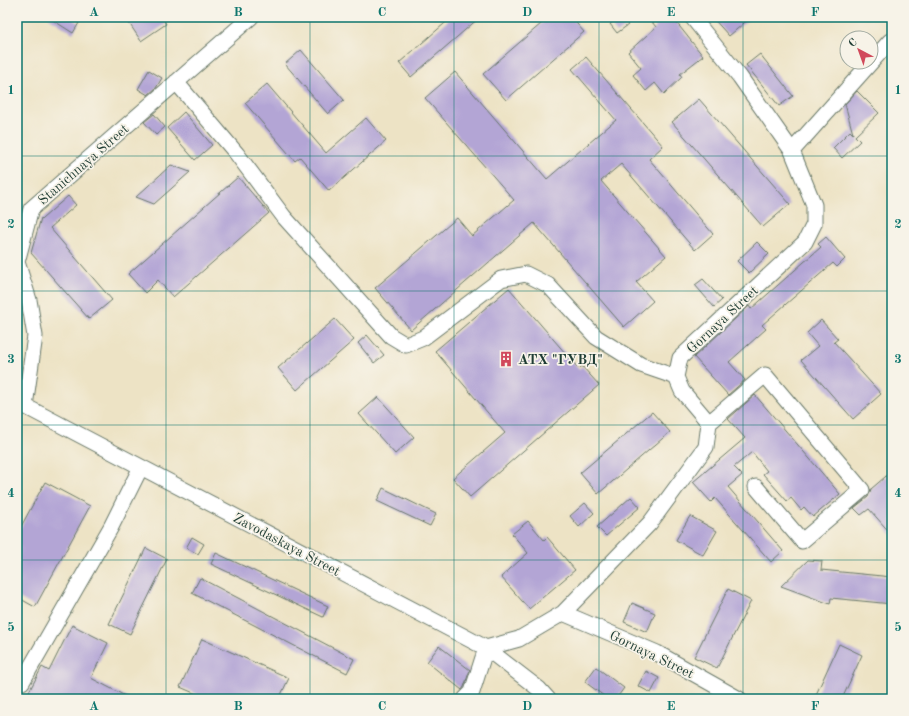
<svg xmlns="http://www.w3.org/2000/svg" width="909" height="716" viewBox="0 0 909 716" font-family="'Old Standard TT',serif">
<rect width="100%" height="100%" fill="#f7f3e8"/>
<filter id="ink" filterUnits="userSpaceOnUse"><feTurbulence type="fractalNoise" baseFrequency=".025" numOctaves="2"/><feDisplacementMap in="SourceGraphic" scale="8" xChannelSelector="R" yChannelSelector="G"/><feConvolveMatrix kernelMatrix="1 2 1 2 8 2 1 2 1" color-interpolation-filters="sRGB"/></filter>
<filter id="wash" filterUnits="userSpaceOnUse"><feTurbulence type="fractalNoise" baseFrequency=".012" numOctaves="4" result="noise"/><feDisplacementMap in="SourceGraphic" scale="16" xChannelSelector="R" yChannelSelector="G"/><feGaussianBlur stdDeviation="0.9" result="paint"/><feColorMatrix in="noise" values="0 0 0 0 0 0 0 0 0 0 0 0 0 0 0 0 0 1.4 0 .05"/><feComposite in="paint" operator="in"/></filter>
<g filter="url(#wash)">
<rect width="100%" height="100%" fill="#ede3c5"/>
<g id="blocks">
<!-- building -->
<path fill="#b3a5d5" d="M48,17H69L79,23L73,33Z
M125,17H162L166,24L141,41Z
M452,17H480L411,77L399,63Z
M549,17H571L584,32L506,100L483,74Z
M619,17H621L628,25L617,33L610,24Z
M648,17H672L703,56L680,74L682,77L664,94L655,83L646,91L633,75L641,68L628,52L656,27Z
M712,17H751L729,36Z
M301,50L344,100L328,114L285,64Z
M760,54L793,96L779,106L746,65Z
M586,57L663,146L649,159L713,234L695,250L621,164L601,181L666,256L636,282L653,301L624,327L534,223L411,330L375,288L457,218L472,236L514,200L425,98L455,72L547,179L616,120L572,69Z
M149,70L162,78L156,88L148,95L138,89Z
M267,84L326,153L366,118L386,141L329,191L300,157L295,161L245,103Z
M857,91L879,113L855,136L860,141L842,158L833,148L850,131L853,134L845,104Z
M699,99L790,204L763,227L672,122Z
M184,112L212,145L195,160L167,128Z
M154,114L165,127L156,135L144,122Z
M171,165L190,172L154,204L136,197Z
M238,177L269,213L173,297L158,280L145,293L128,274Z
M68,196L76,205L50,228L112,300L89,319L31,253L41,218L42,219Z
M826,237L845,259L837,267L833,263L762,325L766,329L729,362L745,380L728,395L694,357L749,306L751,309L821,247L818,244Z
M757,242L769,254L749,273L737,261Z
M703,279L722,300L714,307L695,285Z
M509,288L579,369L582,366L599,385L470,497L453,478L505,433L435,351Z
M335,319L354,340L297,390L278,368Z
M821,320L838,339L834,342L881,394L853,419L801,360L818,346L807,333Z
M367,335L384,355L374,363L358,343Z
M755,395L840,494L813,517L804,507L801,510L791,498L787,501L763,474L767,471L752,452L734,467L742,475L728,487L783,551L771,562L715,498L711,502L693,482L745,438L728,419Z
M378,397L414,437L395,454L359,414Z
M652,412L670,432L598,494L580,473Z
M892,471V535L869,509L861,515L854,508L868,497L871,489Z
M45,482L90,506L35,607L17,597V534Z
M383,488L436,514L430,526L377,501Z
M631,497L640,507L606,536L597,527Z
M585,503L594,513L579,527L570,516Z
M690,516L717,531L703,555L676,540Z
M528,521L544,540L547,537L575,570L529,609L501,577L528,553L512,534Z
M192,537L204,544L198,554L186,548Z
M146,548L167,559L130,634L109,624Z
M216,553L328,606L323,617L211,564Z
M808,560L822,561L821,570L892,577V604L831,598L830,604L781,586Z
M200,578L354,659L347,673L192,593Z
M728,589L751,601L717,668L694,657Z
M632,603L655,613L647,632L624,622Z
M72,625L108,643L91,678L131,699H25L42,667L49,671Z
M202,639L289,678L279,699H208L180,687Z
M839,644L862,655L842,699H814Z
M439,646L470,670L464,687L462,690L427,662Z
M596,667L624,688L616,699H608L585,682Z
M646,671L659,678L651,693L638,686Z"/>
</g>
</g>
<g filter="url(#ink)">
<use href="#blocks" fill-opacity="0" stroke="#677767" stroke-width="1"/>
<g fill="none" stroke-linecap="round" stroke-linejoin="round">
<defs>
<path id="minor" d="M176,82L237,154L284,217L391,336L406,345L423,338L501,279L526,274L548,285L596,337L641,365L676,377
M792,151L890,41
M17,402L486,648L539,689L548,699
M25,406L35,336L29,300L17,262L31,209L251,17
M709,423L765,375L862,490L802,541L756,487
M563,613L657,653L739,699
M22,682L111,527L141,467
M465,699L472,692L486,648L519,639L563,613L650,523L706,447L709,423L682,391L676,377L680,358L805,242L814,224V205L792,151L740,77L692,17"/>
</defs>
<!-- minor casing -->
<use href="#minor" stroke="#677767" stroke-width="17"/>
<!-- minor -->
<use href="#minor" stroke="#fff" stroke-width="15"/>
</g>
</g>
<!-- grid -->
<path fill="none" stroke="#0f766e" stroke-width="1" stroke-opacity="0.55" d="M166,17V699M310,17V699M454,17V699M599,17V699M743,17V699M17,156H892M17,291H892M17,425H892M17,560H892"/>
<!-- icons -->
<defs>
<symbol id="building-bare" viewBox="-9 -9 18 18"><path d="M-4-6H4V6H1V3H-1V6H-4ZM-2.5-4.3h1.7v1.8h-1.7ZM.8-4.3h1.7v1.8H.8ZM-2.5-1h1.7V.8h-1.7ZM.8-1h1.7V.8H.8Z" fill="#d1495b" stroke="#f7f3e8" stroke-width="2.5" paint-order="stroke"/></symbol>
</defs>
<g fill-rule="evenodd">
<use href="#building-bare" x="495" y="348" width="22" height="22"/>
</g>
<g text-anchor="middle" stroke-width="3.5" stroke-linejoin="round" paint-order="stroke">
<!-- street labels -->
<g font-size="14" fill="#1f3d34" stroke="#f7f3e8">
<text transform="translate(83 164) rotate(-41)" y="5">Stanichnaya Street</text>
<text transform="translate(722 319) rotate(-43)" y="5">Gornaya Street</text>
<text transform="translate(287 544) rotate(28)" y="5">Zavodaskaya Street</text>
<text transform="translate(652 654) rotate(26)" y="5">Gornaya Street</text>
</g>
<!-- poi labels -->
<g font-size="14" font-weight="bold" fill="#1f3d34" stroke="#f7f3e8" text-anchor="start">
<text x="518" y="364">АТХ "ГУВД"</text>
</g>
</g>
<!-- margin -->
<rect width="909" height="716" fill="none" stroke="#f7f3e8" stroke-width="44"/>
<!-- north arrow -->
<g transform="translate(859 50) rotate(319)"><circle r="19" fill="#f7f3e8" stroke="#a1aaa0"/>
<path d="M0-3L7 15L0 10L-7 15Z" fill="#d1495b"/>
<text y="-6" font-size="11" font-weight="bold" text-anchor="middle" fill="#1f3d34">С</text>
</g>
<rect x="22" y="22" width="865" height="672" fill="none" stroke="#0f766e" stroke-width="1.5"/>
<g font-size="13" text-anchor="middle" font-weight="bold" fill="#0f766e">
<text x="94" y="16">A</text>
<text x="238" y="16">B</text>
<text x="382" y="16">C</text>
<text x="527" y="16">D</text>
<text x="671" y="16">E</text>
<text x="815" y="16">F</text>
<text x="11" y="94">1</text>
<text x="898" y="94">1</text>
<text x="11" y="228">2</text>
<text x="898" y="228">2</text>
<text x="11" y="363">3</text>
<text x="898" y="363">3</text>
<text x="11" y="497">4</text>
<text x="898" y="497">4</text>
<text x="11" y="631">5</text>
<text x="898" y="631">5</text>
<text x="94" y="710">A</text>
<text x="238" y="710">B</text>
<text x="382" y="710">C</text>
<text x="527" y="710">D</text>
<text x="671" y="710">E</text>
<text x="815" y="710">F</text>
</g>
</svg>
